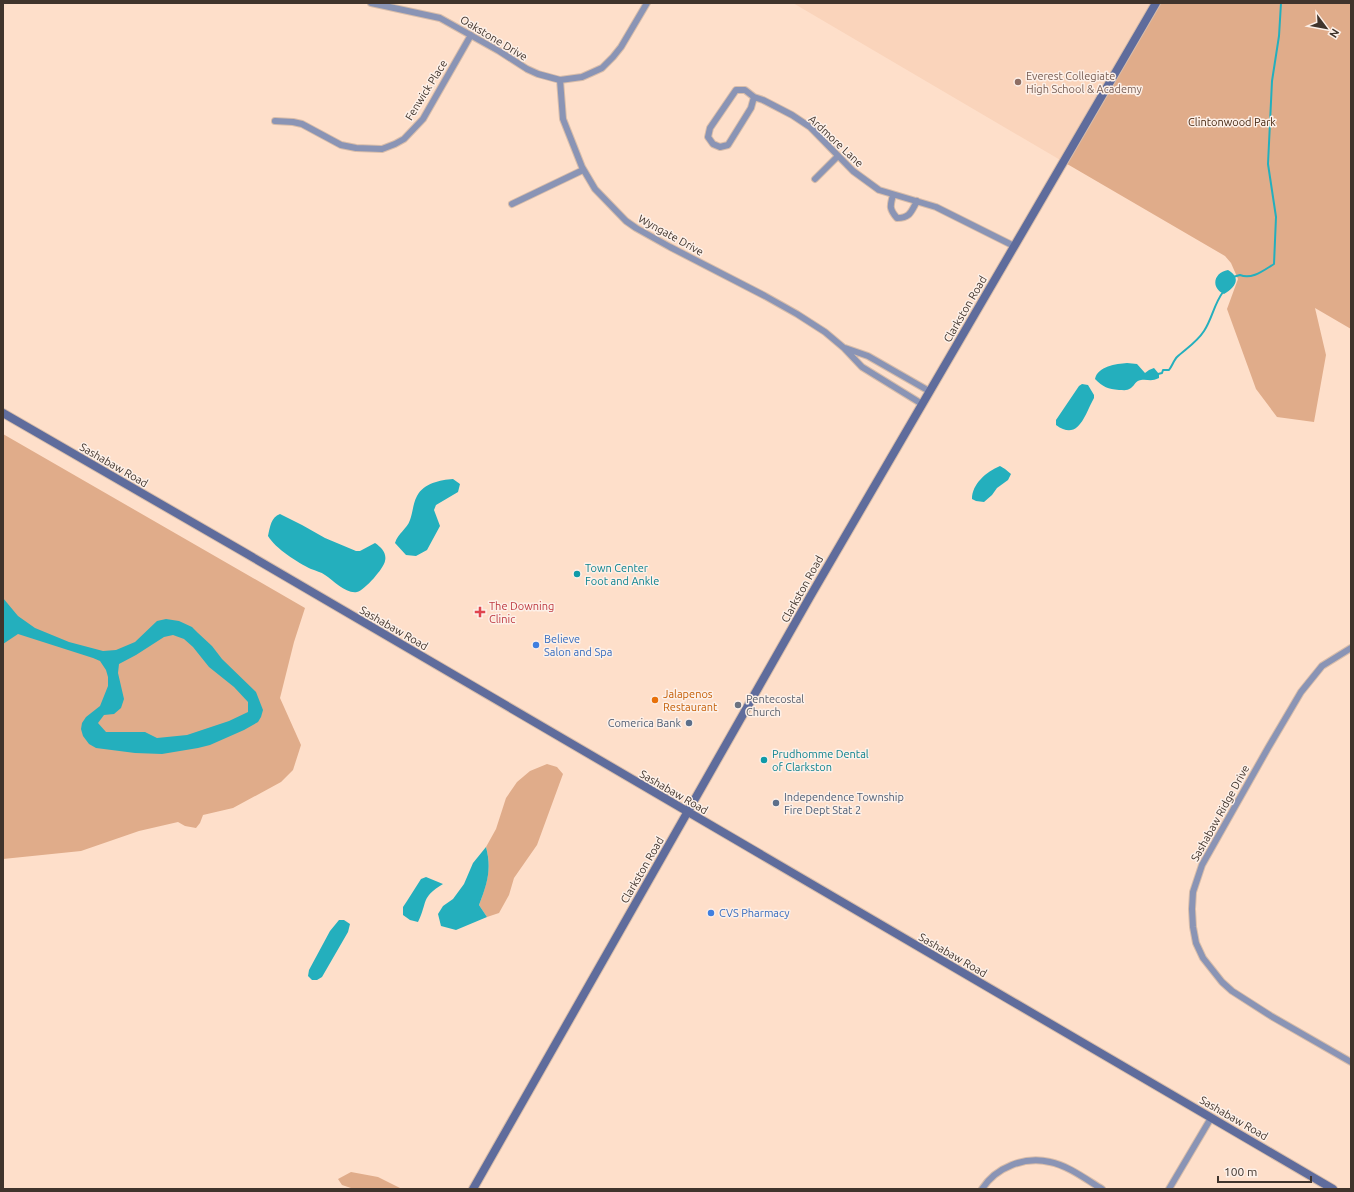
<svg xmlns="http://www.w3.org/2000/svg" width="1354" height="1192" viewBox="0 0 1354 1192" font-family="Ubuntu,sans-serif">
<rect width="100%" height="100%" fill="#fedfca"/>
<!-- built -->
<path fill="#fad4bb" d="M793,3H1154L1062,161Z"/>
<!-- green -->
<path fill="#e0ac8a" d="M1154,3H1351V329L1315,308L1326,355L1314,422L1277,417L1256,389L1227,309L1238,279L1231,263L1225,256L1062,161Z
M3,434L305,608L294,642L280,698L301,745L293,770L281,782L233,808L203,815L200,823L196,828L185,826L178,822L139,831L81,851L3,859Z
M547,764L557,767L563,774L537,845L514,878L509,895L499,913L487,917L479,905C487,884 492,868 486,847L496,829L506,798L517,782L530,771Z
M351,1172L378,1177L402,1189H354L342,1185L338,1179Z"/>
<!-- water -->
<path fill="#24afbd" fill-rule="evenodd" d="M1228,270C1242,278 1235,288 1224,294C1210,288 1214,272 1228,270Z
M1127,363L1137,364L1145,373L1149,370L1154,368L1159,374V378C1151,382 1148,379 1141,380C1135,381 1135,385 1131,388C1127,391 1124,390 1119,390C1108,389 1103,387 1095,379C1098,366 1116,364 1127,363Z
M1082,384L1088,385L1094,395V398C1085,414 1079,442 1056,425V420L1079,386Z
M1000,466L1005,469L1011,474L1008,480L997,488L992,495L984,502L976,501L972,499C972,484 986,472 1000,466Z
M453,479L460,484L458,492L436,505L434,510L440,526L427,550L416,556L406,555L395,543C398,533 407,529 410,520C413,512 413,503 417,496C424,483 440,480 453,479Z
M280,514L302,525L325,538L356,551H360L375,543C381,547 387,553 385,561C384,568 365,590 357,592C346,594 334,581 325,575C321,572 316,571 311,569C298,563 275,548 268,536C270,527 271,517 280,514Z
M3,598L18,616L35,628L69,642L103,651L116,650L135,642L157,621L166,619L179,621L192,627L198,633L212,646L222,659L256,692L263,710L261,717L258,722L244,730L210,745L198,748L162,754L135,753L96,748L89,744L83,736L81,729L82,723L86,717L100,706L108,686V677L106,670L100,661L93,658L18,634L3,644ZM173,635L184,639L193,647L209,667L234,687L248,702V712L229,721L187,735L157,738L145,732H106L98,723L104,715L114,714L121,708L124,699L118,673L119,664L136,655L164,637Z
M486,847C492,869 487,884 479,905L487,917L456,930L441,926L438,914L443,906L453,899L464,884L473,863Z
M426,877L443,884C420,898 428,902 418,922L410,920L403,915V907L407,901L421,879Z
M339,920H344L350,924L348,932L322,977L317,980H312L308,976L309,970L330,931Z"/>
<g fill="none" stroke-linecap="round" stroke-linejoin="round">
<!-- stream -->
<path stroke="#24afbd" stroke-width="2" d="M1233,277L1240,275C1252,280 1264,270 1274,264L1276,217L1268,164L1272,81L1279,36L1281,3
M1158,374L1162,373L1163,370H1169C1172,366 1174,360 1177,357C1187,348 1197,342 1204,331C1212,319 1214,304 1223,292"/>
<defs>
<path id="street" d="M371,3L440,18L499,51L527,69L538,74L560,80L582,77L591,73L602,68L613,57L621,47L647,3
M560,80L563,119L582,167L595,189L626,221L636,228L670,247L765,296L797,314L825,332L844,348L862,367L922,404
M754,97L751,108L728,145L720,147L713,144L708,137L710,128L736,90H745L754,97L763,100L792,115L810,127L853,171L879,190L936,207L1014,246
M275,121L293,122L302,124L341,145L356,148L382,149L395,144L404,139L423,119L471,35
M815,179L838,156
M893,195C890,206 889,209 897,218C910,218 911,212 917,201
M512,204L583,170
M845,348L868,356L929,391
M1351,648L1322,666L1301,692L1268,748L1202,865L1193,892L1192,909L1193,927L1196,943L1203,958L1222,982L1232,991L1271,1016L1351,1062
M982,1189C996,1167 1025,1156 1050,1162C1067,1165 1087,1180 1102,1189
M1169,1189L1211,1118"/>
<path id="secondary" d="M3,413L242,551L1333,1189
M473,1189L811,595L1156,3"/>
</defs>
<!-- street casing -->
<use href="#street" stroke="#d8bdaa" stroke-width="8"/>
<!-- secondary casing -->
<use href="#secondary" stroke="#d8bdaa" stroke-width="10"/>
<!-- street -->
<use href="#street" stroke="#8a94b5" stroke-width="6"/>
<!-- secondary -->
<use href="#secondary" stroke="#5f6c9c" stroke-width="8"/>
</g>
<!-- markers -->
<circle fill="#8d6e63" stroke="#fdf0e8" stroke-width="1.5" cx="1018" cy="82" r="4"/>
<g fill="#0f9aa8" stroke="#fdf0e8" stroke-width="1.5">
<circle cx="577" cy="574" r="4"/>
<circle cx="764" cy="760" r="4"/>
</g>
<path fill="#e0444e" stroke="#fdf0e8" stroke-width="1.5" d="M478 606h4v4h4v4h-4v4h-4v-4h-4v-4h4z"/>
<g fill="#3f7fe0" stroke="#fdf0e8" stroke-width="1.5">
<circle cx="536" cy="645" r="4"/>
<circle cx="711" cy="913" r="4"/>
</g>
<circle fill="#e8710a" stroke="#fdf0e8" stroke-width="1.5" cx="655" cy="700" r="4"/>
<circle fill="#6b7280" stroke="#fdf0e8" stroke-width="1.5" cx="738" cy="705" r="4"/>
<g fill="#5c6f8a" stroke="#fdf0e8" stroke-width="1.5">
<circle cx="689" cy="723" r="4"/>
<circle cx="776" cy="803" r="4"/>
</g>
<g text-anchor="middle" stroke-width="3" stroke-linejoin="round" paint-order="stroke">
<!-- street labels -->
<g font-size="11" fill="#40342c" stroke="#fdf0e8">
<text transform="translate(494 38) rotate(31)" y="4">Oakstone Drive</text>
<text transform="translate(426 90) rotate(-58)" y="4">Fenwick Place</text>
<text transform="translate(836 141) rotate(43)" y="4">Ardmore Lane</text>
<text transform="translate(671 235) rotate(29)" y="4">Wyngate Drive</text>
<text transform="translate(965 309) rotate(-60)" y="4">Clarkston Road</text>
<text transform="translate(114 465) rotate(30)" y="4">Sashabaw Road</text>
<text transform="translate(802 589) rotate(-61)" y="4">Clarkston Road</text>
<text transform="translate(394 628) rotate(30)" y="4">Sashabaw Road</text>
<text transform="translate(674 792) rotate(30)" y="4">Sashabaw Road</text>
<text transform="translate(1220 813) rotate(-61)" y="4">Sashabaw Ridge Drive</text>
<text transform="translate(642 870) rotate(-60)" y="4">Clarkston Road</text>
<text transform="translate(953 955) rotate(30)" y="4">Sashabaw Road</text>
<text transform="translate(1234 1118) rotate(30)" y="4">Sashabaw Road</text>
</g>
<!-- education labels -->
<g font-size="11" fill="#785e54" stroke="#fdf0e8" text-anchor="start">
<text x="1026" y="80">Everest Collegiate<tspan x="1026" dy="13">High School &amp; Academy</tspan></text>
</g>
<!-- park labels -->
<g font-size="11" fill="#472812" stroke="#fdf0e8">
<text x="1232" y="126">Clintonwood Park</text>
</g>
<!-- culture labels -->
<g font-size="11" fill="#0d838f" stroke="#fdf0e8" text-anchor="start">
<text x="585" y="572">Town Center<tspan x="585" dy="13">Foot and Ankle</tspan></text>
<text x="772" y="758">Prudhomme Dental<tspan x="772" dy="13">of Clarkston</tspan></text>
</g>
<!-- health labels -->
<g font-size="11" fill="#be3a42" stroke="#fdf0e8" text-anchor="start">
<text x="489" y="610">The Downing<tspan x="489" dy="13">Clinic</tspan></text>
</g>
<!-- shop labels -->
<g font-size="11" fill="#366cbe" stroke="#fdf0e8" text-anchor="start">
<text x="544" y="643">Believe<tspan x="544" dy="13">Salon and Spa</tspan></text>
<text x="719" y="917">CVS Pharmacy</text>
</g>
<!-- food labels -->
<g font-size="11" fill="#c56008" stroke="#fdf0e8" text-anchor="start">
<text x="663" y="698">Jalapenos<tspan x="663" dy="13">Restaurant</tspan></text>
</g>
<!-- worship labels -->
<g font-size="11" fill="#5b616d" stroke="#fdf0e8" text-anchor="start">
<text x="746" y="703">Pentecostal<tspan x="746" dy="13">Church</tspan></text>
</g>
<!-- service labels -->
<g font-size="11" fill="#4e5e75" stroke="#fdf0e8" text-anchor="end">
<text x="681" y="727">Comerica Bank</text>
<text x="784" y="801" text-anchor="start">Independence Township<tspan x="784" dy="13">Fire Dept Stat 2</tspan></text>
</g>
</g>
<!-- border -->
<rect width="1354" height="1192" fill="none" stroke="#40342c" stroke-width="8"/>
<!-- north arrow -->
<g transform="translate(1326 28) rotate(122)" stroke="#fdf0e8" stroke-width="3" paint-order="stroke">
<path d="M0-3L7 15L0 10L-7 15Z" fill="#40342c"/>
<text y="-6" font-size="11" font-weight="bold" text-anchor="middle" fill="#40342c">N</text>
</g>
<!-- scale -->
<path d="M1218 1176v6h93v-6" fill="none" stroke="#40342c" stroke-width="2"/>
<text x="1224" y="1176" font-size="12" fill="#40342c" stroke="#fdf0e8" stroke-width="3" paint-order="stroke">100 m</text>
</svg>
